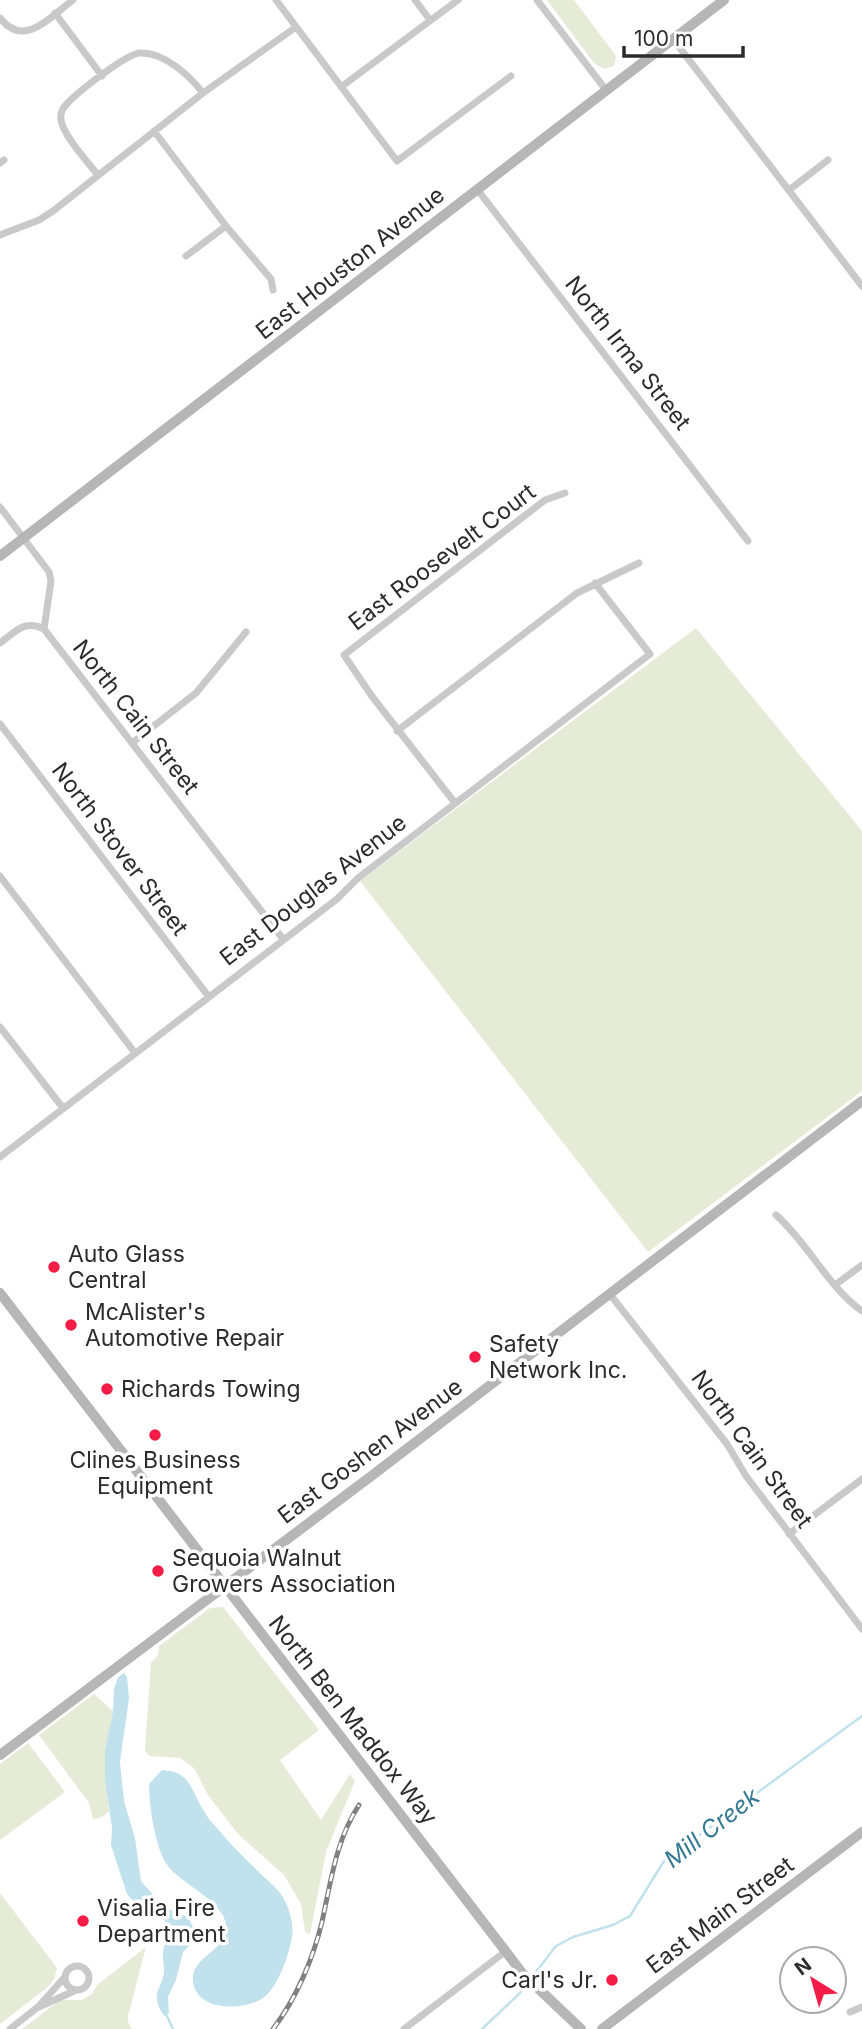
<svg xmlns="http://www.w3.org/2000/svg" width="862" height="2029" viewBox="0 0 862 2029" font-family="Inter,sans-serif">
<rect width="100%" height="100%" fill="#fff"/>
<!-- green -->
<path fill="#e5ebd7" d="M547,0H574L616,56L614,66L604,69L594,63Z
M696,628L862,831V1091L648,1252L360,881Z
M223,1607L319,1730L280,1760L321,1820L350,1774L355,1781L326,1852L310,1934L305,1932L301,1904L284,1875L238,1834L208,1795L194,1768L180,1758L149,1756L145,1750L151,1663L158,1655L159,1646L210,1608Z
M94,1694L113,1711C106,1750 104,1773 109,1812L99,1818L93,1819L89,1803L39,1735Z
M28,1743L65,1792L0,1840V1764Z
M0,1893L57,1968L54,1979L48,1987L0,2024Z
M146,1947L128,2016V2022L132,2029H22L60,2000H82L92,1994L97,1985Z"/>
<!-- water -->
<path fill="#c1e2ed" d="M124,1673L127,1677L129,1698L120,1762L124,1801L135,1838L141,1881L161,1904L168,1909L188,1917L193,1927L191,1944L183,1952L176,1980L168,1997L169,2013L164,2016C148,1991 164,1989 164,1969C164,1963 162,1958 163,1952C164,1943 169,1935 171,1926L155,1913L141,1910L127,1894L111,1845L112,1828L105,1781V1751L113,1711L114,1689L118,1677Z
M162,1770C169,1771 176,1771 182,1776C192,1783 197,1801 204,1811C207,1817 212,1823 217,1828C229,1843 243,1857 257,1870C267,1881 278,1887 285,1901C290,1911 294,1926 292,1937C289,1954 278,1988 263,1998C246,2010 201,2012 194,1986C185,1956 229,1953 226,1925C224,1901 181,1884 168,1866C155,1849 149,1805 149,1784Z"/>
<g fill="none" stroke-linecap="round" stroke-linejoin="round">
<!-- stream -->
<path stroke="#c1e2ed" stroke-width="2.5" d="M165,2012L173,2029
M482,2029L520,1993L556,1946L573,1937L613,1925L630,1916L664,1861L862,1716"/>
<!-- street -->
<path stroke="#c9c9c9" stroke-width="7" d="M276,0L397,161L511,76
M415,0L430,20
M537,0L606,90
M55,13L102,76
M0,18C24,49 50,17 73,0
M673,39L862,286
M341,87L458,0
M154,131L226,226L271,279L273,290
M0,163L4,160
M97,174C88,162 63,135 61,120C60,114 62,109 66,105C75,94 128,52 141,53C165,53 189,75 203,93
M477,189L748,541
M789,190L828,160
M0,235L39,220L53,211L203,93L296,27
M186,256L226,226
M0,507L49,572L51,581L44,629L283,939
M0,643C15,632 25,619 44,629
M0,724L209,997
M397,731L577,593L639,563
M132,743L196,693L246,632
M455,803L371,695L344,655L545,500L565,493
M0,876L135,1053
M0,1027L63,1108
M0,1157L337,899L358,878L650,654L595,583
M776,1215C809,1244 827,1286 862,1311
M835,1285L862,1265
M609,1293L727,1444L746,1476L862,1629
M789,1534L862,1479
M65 1978a12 12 0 1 1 24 0a12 12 0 1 1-24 0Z
M39,2007L74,1991
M850,2012L862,2007
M10,2029L38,2007L64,1978
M404,2029L506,1951"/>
<!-- secondary -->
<path stroke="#b6b6b6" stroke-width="10" d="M0,556L724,0
M0,1293L523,1974L581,2029
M0,1755L370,1477L862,1101
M602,2029L862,1832"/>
<defs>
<path id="rail" d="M273,2029C296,1999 313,1959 322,1922C331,1881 336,1840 359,1805"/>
</defs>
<!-- rail casing -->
<use href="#rail" stroke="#818181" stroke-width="5"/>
<!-- rail -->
<use href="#rail" stroke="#fff" stroke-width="2.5" stroke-dasharray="8" stroke-linecap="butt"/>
</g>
<!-- markers -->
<g fill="#f41d47" stroke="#fff" stroke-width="2.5">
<circle cx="54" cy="1267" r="7"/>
<circle cx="71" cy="1325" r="7"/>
<circle cx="475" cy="1357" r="7"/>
<circle cx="107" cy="1389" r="7"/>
<circle cx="155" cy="1435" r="7"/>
<circle cx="158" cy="1571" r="7"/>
<circle cx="83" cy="1921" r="7"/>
<circle cx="612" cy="1980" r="7"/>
</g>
<g text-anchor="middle" stroke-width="7" stroke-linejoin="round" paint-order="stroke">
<!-- street labels -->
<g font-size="23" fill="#2c2c2c" stroke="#fff">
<text transform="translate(350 263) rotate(-38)" y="8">East Houston Avenue</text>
<text transform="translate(628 353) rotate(52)" y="8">North Irma Street</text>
<text transform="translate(442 557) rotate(-37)" y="8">East Roosevelt Court</text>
<text transform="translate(136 717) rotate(52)" y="8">North Cain Street</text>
<text transform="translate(120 849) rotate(53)" y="8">North Stover Street</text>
<text transform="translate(313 890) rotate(-38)" y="8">East Douglas Avenue</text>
<text transform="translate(752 1449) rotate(54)" y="8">North Cain Street</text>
<text transform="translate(370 1451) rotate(-37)" y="8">East Goshen Avenue</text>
<text transform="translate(353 1720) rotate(52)" y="8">North Ben Maddox Way</text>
<text transform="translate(720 1915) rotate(-37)" y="8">East Main Street</text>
</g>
<!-- poi labels -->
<g font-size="23" fill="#2c2c2c" stroke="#fff" text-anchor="start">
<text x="68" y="1262">Auto Glass<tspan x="68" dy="26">Central</tspan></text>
<text x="85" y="1320">McAlister's<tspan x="85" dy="26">Automotive Repair</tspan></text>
<text x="489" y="1352">Safety<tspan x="489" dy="26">Network Inc.</tspan></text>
<text x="121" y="1397">Richards Towing</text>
<text x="155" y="1468" text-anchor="middle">Clines Business<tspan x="155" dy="26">Equipment</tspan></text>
<text x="172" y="1566">Sequoia Walnut<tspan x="172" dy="26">Growers Association</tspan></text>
<text x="97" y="1916">Visalia Fire<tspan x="97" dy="26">Department</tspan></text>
<text x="598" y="1988" text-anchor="end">Carl's Jr.</text>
</g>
<!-- water labels -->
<g font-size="24" font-style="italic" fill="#347a94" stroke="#fff">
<text transform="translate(712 1828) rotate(-38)" y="8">Mill Creek</text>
</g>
</g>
<!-- north arrow -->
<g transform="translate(813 1980) rotate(323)"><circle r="33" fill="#ffffff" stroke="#ababab" stroke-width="2"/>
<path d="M0-5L12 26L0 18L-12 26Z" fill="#f41d47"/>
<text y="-10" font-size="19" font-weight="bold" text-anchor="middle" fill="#2c2c2c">N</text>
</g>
<!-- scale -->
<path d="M624 46v10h119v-10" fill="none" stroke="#2c2c2c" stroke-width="3.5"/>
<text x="634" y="46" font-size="21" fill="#2c2c2c" stroke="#ffffff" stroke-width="5" paint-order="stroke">100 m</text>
</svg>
